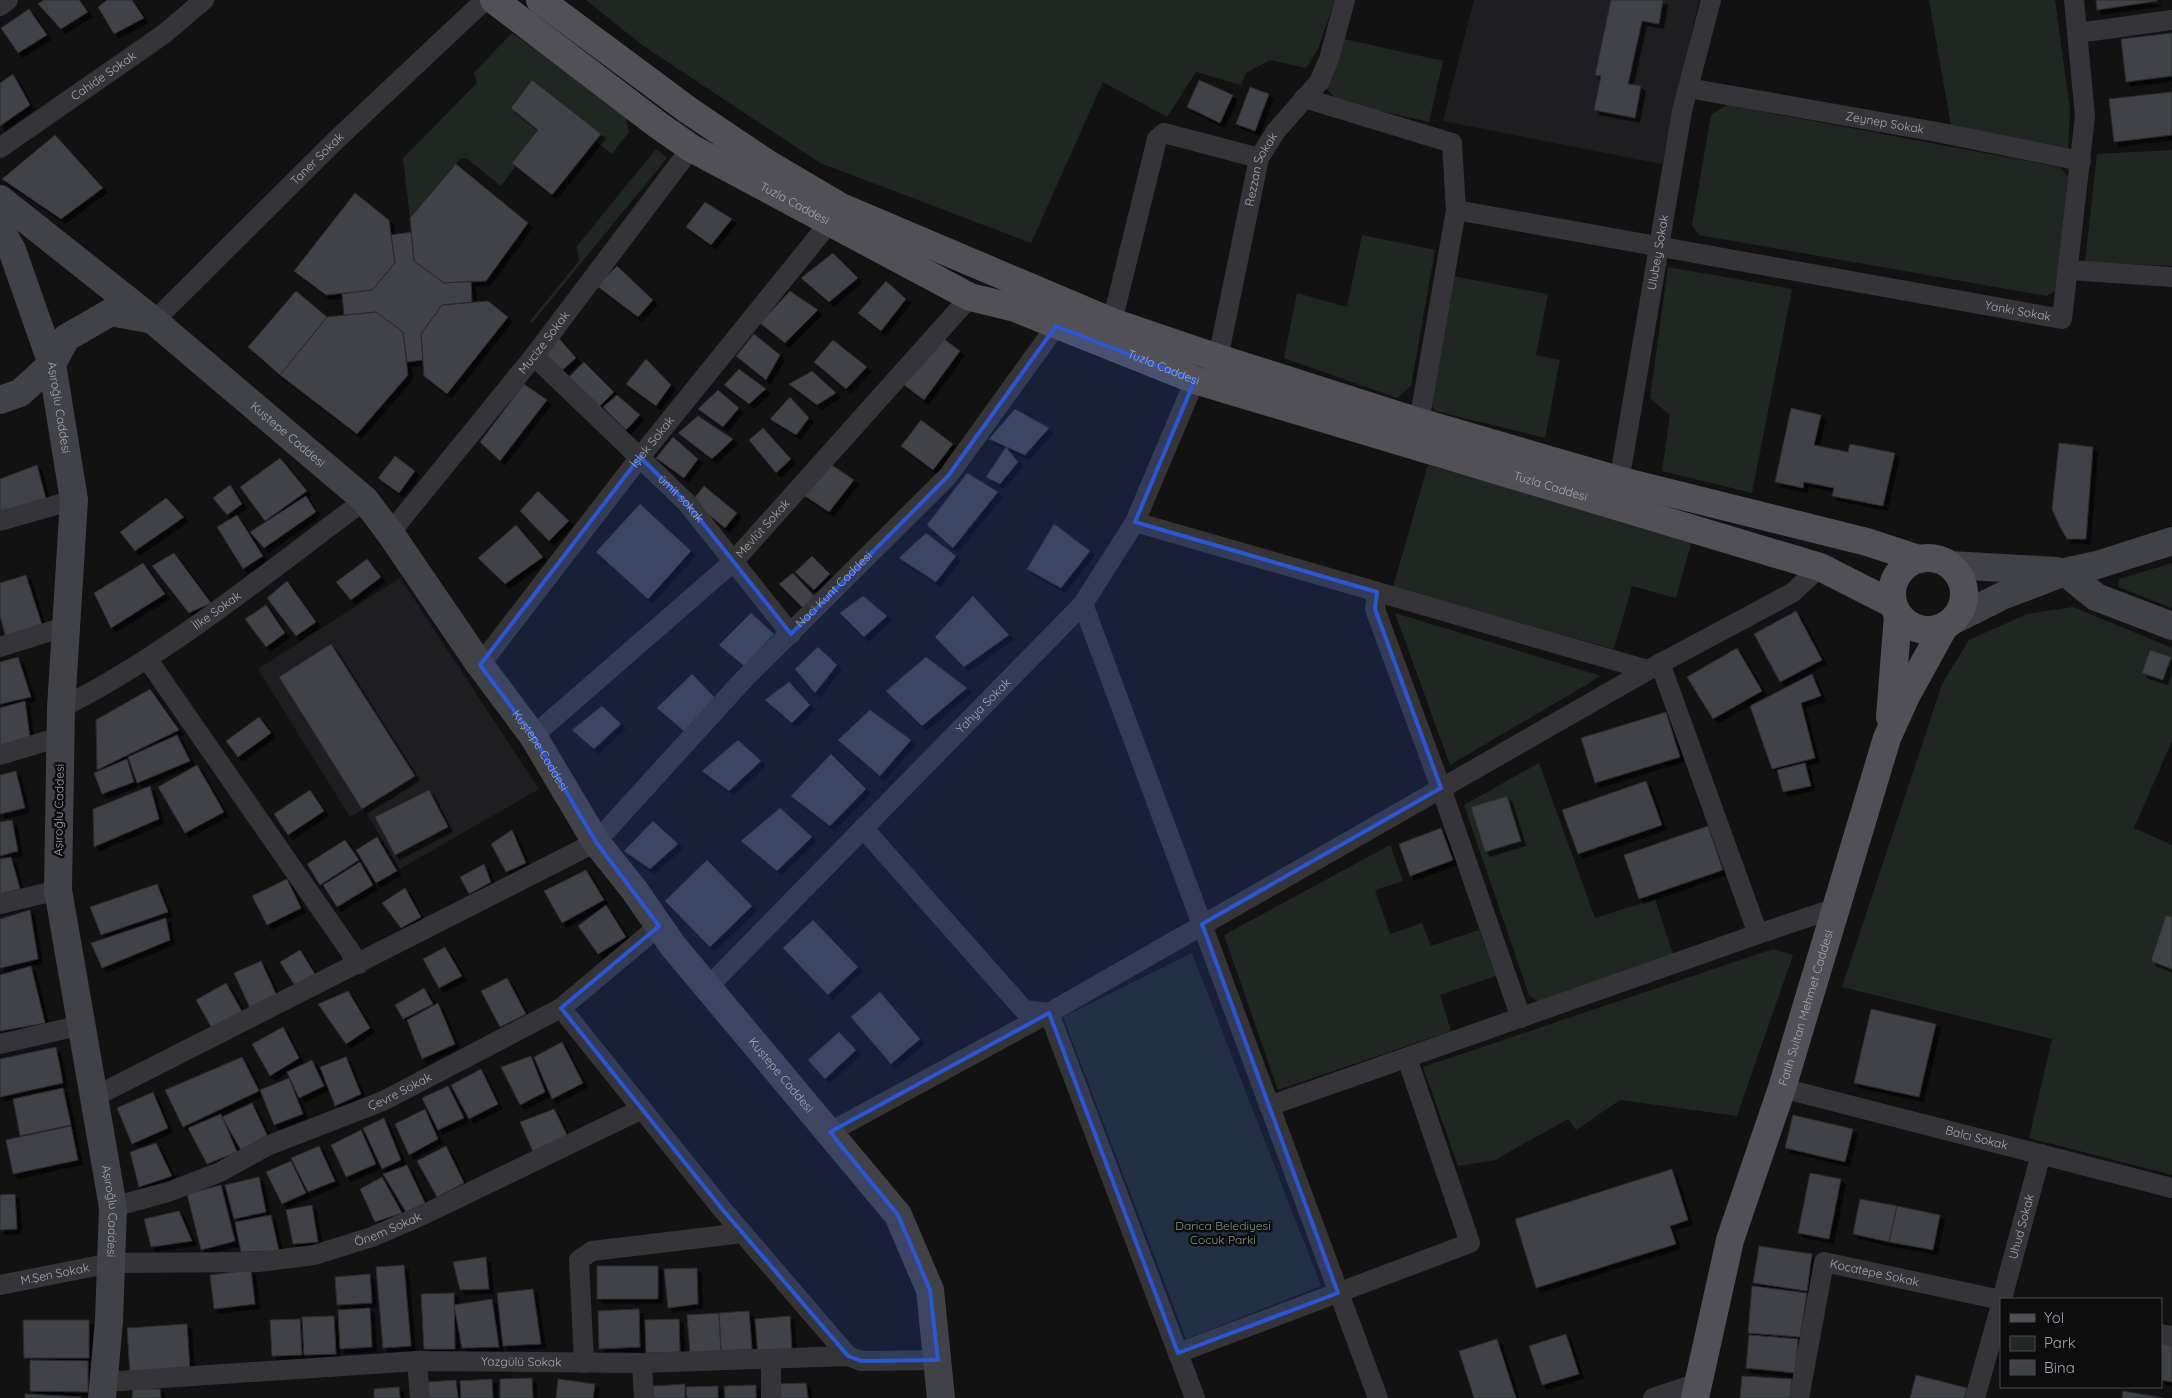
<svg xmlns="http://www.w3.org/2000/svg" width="2172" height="1398" viewBox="0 0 2172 1398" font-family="Quicksand,sans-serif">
<defs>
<filter id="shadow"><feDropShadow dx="4.5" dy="4.5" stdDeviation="0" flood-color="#0009"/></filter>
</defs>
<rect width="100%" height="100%" fill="#121213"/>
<!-- built -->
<path fill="#1e1e20" d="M1474,0H1699L1662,164L1443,121Z
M400,578L539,789L400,869L364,809L350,817L258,669Z"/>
<!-- green -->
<path fill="#202722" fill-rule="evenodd" d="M586,0H1335L1318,49L1306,68L1270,60L1246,73L1241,85L1196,72L1167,117L1103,82L1031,243L820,163L642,45Z
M1929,0H2055L2070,110L2068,148L1951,126Z
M512,33L625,113L629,132L612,154L595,141L601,134L532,80L511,108L538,130L512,163L515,167L501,186L466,158L460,159L410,218L403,158L477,83L474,73Z
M1344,39L1443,61L1429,122L1338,101L1326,88Z
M1727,105L2059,167L2068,176L2056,290L2047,296L1699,235L1692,225L1711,115Z
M656,149L667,158L532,323L530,321L579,261L577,246Z
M2172,150V266L2085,262L2097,154Z
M1362,235L1435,250L1411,386L1397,398L1284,358L1297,293L1347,307Z
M1668,267L1792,289L1752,493L1662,471L1670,415L1650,398Z
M1452,276L1548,294L1536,355L1560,360L1545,438L1435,411L1431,402Z
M1428,465L1692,540L1676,598L1632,586L1614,649L1393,587Z
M2172,563V608L2118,587L2119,579Z
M2073,607L2172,648V741L2134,828L2172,845V1175L2029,1138L2052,1039L1842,987L1942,684L1969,640L2027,614Z
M1395,613L1601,676L1450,765Z
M1539,763L1595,918L1655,899L1673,954L1538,1002L1529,995L1464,805ZM1507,796L1521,841L1485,852L1471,807Z
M1390,845L1403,881L1375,890L1390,934L1422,923L1431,946L1479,930L1496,976L1440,995L1451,1031L1278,1090L1224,935Z
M1773,949L1793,955L1737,1116L1620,1100L1576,1130L1568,1119L1495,1160L1458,1166L1423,1067Z
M1192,953L1321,1286L1186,1339L1063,1017Z"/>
<!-- building -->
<path fill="#414246" stroke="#2c2c2f" filter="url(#shadow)" d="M44,0H79L88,12L61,29L38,4Z
M107,0H132L144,18L114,34L98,7Z
M1611,0H1663L1659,24L1642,21L1628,84L1641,86L1635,118L1594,110L1601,76L1595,75Z
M2096,0H2157V1L2097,10Z
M29,9L47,35L18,53L1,28Z
M2172,33V76L2126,82L2121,39Z
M13,74L30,105L0,126V83Z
M532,80L601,134L552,195L512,163L538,130L511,108Z
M1199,80L1233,95L1220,123L1187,107Z
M1250,87L1269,94L1255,131L1236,124Z
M2172,92V135L2114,142L2109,99Z
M55,135L103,188L61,219L2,179Z
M456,164L528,223L486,281L444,283L414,261L410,218Z
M355,193L389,220L395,263L372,290L326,295L294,271Z
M705,202L732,219L711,245L686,227Z
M411,232L414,261L444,283L471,281L472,302L442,305L421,334L423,360L407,362L403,332L376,312L344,315L342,294L372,290L395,263L391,235Z
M833,253L858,278L829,302L801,278Z
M617,266L653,300L638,317L597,286Z
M886,281L906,299L881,331L858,313Z
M296,291L327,317L280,375L248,347Z
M790,291L818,310L785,343L760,323Z
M488,301L508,317L447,394L424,376L421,334L442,305Z
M376,312L403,332L408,375L357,434L280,375L327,317Z
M754,334L780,355L766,380L736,356Z
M557,336L576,358L558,374L541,355Z
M940,336L960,351L924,400L900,382Z
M833,340L867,367L846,389L814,362Z
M646,359L671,385L656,406L626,384Z
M584,362L614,392L596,410L566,380Z
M739,369L766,389L749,404L724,385Z
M812,371L836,393L817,405L789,384Z
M524,384L547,400L500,461L480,442Z
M718,390L739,408L723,427L698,409Z
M617,395L640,415L626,430L603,407Z
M790,397L809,418L796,435L770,419Z
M1791,408L1821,415L1814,445L1848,452L1850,444L1895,453L1883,506L1832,496L1834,488L1804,482L1803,488L1775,482Z
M1015,409L1049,428L1025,455L989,439Z
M698,416L733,439L712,459L678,433Z
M921,420L953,444L933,470L901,446Z
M763,428L791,459L776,473L749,440Z
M673,437L698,459L684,478L656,458Z
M2059,443L2093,447L2086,539H2067L2059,525L2052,509Z
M1006,447L1018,462L1000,484L986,477Z
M395,456L415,471L399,493L378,478Z
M280,458L307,491L265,521L240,487Z
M829,463L854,480L829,512L802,494Z
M37,465L46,499L0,514V479Z
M967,473L998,492L953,548L927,525Z
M230,485L242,504L227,515L213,498Z
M704,486L737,513L725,528L692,501Z
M538,491L569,521L549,541L520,511Z
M306,496L316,512L264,548L250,532Z
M166,498L184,517L135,551L120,532Z
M640,504L691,551L648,599L596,552Z
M237,515L263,556L243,569L217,527Z
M1054,524L1090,551L1061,588L1027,569Z
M516,525L543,557L505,584L478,558Z
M926,533L956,556L936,582L899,558Z
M174,553L211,603L189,613L152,566Z
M812,556L830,574L814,590L795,572Z
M367,559L381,577L351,600L336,582Z
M143,563L165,594L111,628L94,593Z
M793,573L815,597L803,608L779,584Z
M26,575L43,628L6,638L0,616V583Z
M287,581L316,622L296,636L267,598Z
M863,596L887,616L864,637L840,613Z
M973,596L1009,635L964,667L935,637Z
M266,605L285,633L266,647L245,619Z
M1796,611L1822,660L1780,682L1754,634Z
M751,613L774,634L744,666L719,645Z
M331,644L415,776L362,809L279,677Z
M818,647L837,665L815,693L795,669Z
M1737,648L1762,691L1713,719L1687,677Z
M2150,650L2171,657L2163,680L2142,673Z
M18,657L31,697L0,704V662Z
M926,657L967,688L922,726L886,691Z
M692,674L716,699L684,731L657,708Z
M1812,674L1821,696L1801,703L1815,758L1772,769L1750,706Z
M789,682L810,705L792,723L765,700Z
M150,689L179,730L97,770L96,720Z
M25,701L30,738L0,748V708Z
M602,706L621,724L594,749L572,730Z
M870,710L911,740L880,776L838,740Z
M1666,712L1680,757L1595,783L1581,738Z
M259,717L271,733L238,757L226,741Z
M177,735L190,761L137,783L128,757Z
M738,740L761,761L729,791L702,771Z
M831,754L866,789L830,826L791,796Z
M127,759L134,782L102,794L94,773Z
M1805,763L1811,786L1783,792L1777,770Z
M197,765L224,812L185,833L158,787Z
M16,771L25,808L0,814V775Z
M1646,781L1662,825L1578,854L1562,810Z
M150,786L159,819L94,847L93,809Z
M310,790L324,811L288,835L274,814Z
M429,790L448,827L395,855L375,817Z
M1507,796L1521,841L1485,852L1471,807Z
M780,808L812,837L777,871L741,841Z
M12,820L18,851L0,856V822Z
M653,821L678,844L650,869L624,851Z
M1708,826L1723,870L1639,899L1624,855Z
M1441,828L1453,860L1410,876L1399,844Z
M512,830L526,863L506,872L491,844Z
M377,837L397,871L376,883L356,850Z
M345,840L359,860L320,885L307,864Z
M11,857L20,889L0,894V859Z
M707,860L752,906L710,947L665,901Z
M360,862L373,885L337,907L323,885Z
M484,864L491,882L469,894L460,877Z
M586,870L604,900L562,923L544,891Z
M287,879L301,908L267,925L252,896Z
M157,884L168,912L101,935L90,907Z
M405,888L421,917L401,928L382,903Z
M606,905L626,937L598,954L578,926Z
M30,910L38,959L0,968V919Z
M2166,915L2172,917V969L2151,961Z
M166,918L170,940L102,968L91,943Z
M813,920L858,967L828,995L783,948Z
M445,947L462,976L439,988L423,959Z
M300,950L315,974L295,986L280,962Z
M261,961L277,996L250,1008L234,973Z
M31,966L45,1023L0,1031V975Z
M507,978L526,1014L500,1027L481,991Z
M226,983L244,1015L214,1032L196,1000Z
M424,988L433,1004L403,1019L395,1005Z
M348,991L370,1028L346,1044L318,1004Z
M880,992L920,1039L891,1064L851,1017Z
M438,1003L455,1044L422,1059L407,1020Z
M1871,1009L1936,1024L1919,1097L1854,1083Z
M283,1027L299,1058L270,1076L252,1044Z
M839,1032L856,1050L825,1079L808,1060Z
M562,1042L583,1083L552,1099L534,1057Z
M56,1047L63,1083L0,1097V1059Z
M531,1056L545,1092L520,1105L501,1067Z
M242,1057L259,1091L183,1127L165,1090Z
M346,1057L361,1094L335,1106L320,1067Z
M312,1060L324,1086L299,1098L287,1072Z
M481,1069L498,1104L469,1119L451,1085Z
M289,1078L303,1114L274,1125L260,1090Z
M448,1086L464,1118L438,1130L422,1098Z
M63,1088L71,1125L20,1136L13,1099Z
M153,1092L168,1128L132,1144L117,1108Z
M252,1103L267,1135L241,1150L222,1117Z
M425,1109L438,1139L409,1155L395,1124Z
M554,1109L569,1139L534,1154L520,1122Z
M221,1114L237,1152L207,1164L188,1128Z
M1793,1115L1853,1129L1845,1162L1785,1148Z
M384,1118L401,1160L382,1169L363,1128Z
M71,1126L78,1160L13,1174L6,1140Z
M361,1130L376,1164L346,1177L331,1145Z
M156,1143L172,1176L139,1187L130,1152Z
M319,1146L335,1181L308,1192L291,1158Z
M446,1146L464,1183L437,1197L417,1161Z
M291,1161L306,1193L282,1204L266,1172Z
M407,1165L425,1203L406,1212L383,1174Z
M1672,1169L1688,1220L1670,1226L1676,1244L1536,1288L1515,1219Z
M1810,1173L1841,1179L1829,1239L1798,1233Z
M259,1177L266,1212L234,1219L225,1185Z
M382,1177L402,1213L375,1222L360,1189Z
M221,1185L235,1241L201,1250L187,1194Z
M15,1194L17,1229L0,1230V1195Z
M1860,1199L1897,1206L1889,1242L1853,1234Z
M312,1205L318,1242L293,1244L286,1210Z
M1897,1206L1940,1215L1933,1250L1889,1242Z
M179,1211L192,1241L151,1247L144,1219Z
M271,1215L279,1251L241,1252L235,1222Z
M1759,1246L1812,1254L1807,1291L1753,1283Z
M486,1257L489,1289L460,1290L453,1262Z
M404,1265L411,1346L383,1348L376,1267Z
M597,1266H658V1299H597Z
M697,1268L698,1304L668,1308L664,1269Z
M251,1270L255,1304L214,1309L210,1275Z
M370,1274L372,1303L337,1305L335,1277Z
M1752,1286L1807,1293L1800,1337L1748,1333Z
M533,1289L541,1344L503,1346L497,1293Z
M454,1293L455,1349H424L421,1294Z
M492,1299L499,1347L462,1348L454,1305Z
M370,1308L372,1347L340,1349L338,1310Z
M639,1309L640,1347L599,1349L598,1311Z
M749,1311L752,1349L721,1351L719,1313Z
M719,1313L721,1351L690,1353L687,1315Z
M334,1316L336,1354L304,1355L302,1317Z
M790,1316L792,1352L758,1355L755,1319Z
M300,1319L302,1355L272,1356L270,1320Z
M679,1319L680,1352L646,1353L645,1320Z
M23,1320H89V1358H24Z
M187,1324L190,1370L130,1374L127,1328Z
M1566,1334L1579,1374L1542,1385L1529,1346Z
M1749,1335L1798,1339L1795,1373L1746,1368Z
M1497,1339L1516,1398H1474L1459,1351Z
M2161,1343L2172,1346V1382L2161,1380Z
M30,1360L88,1361V1392L30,1391Z
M1916,1375L1967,1388L1964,1398H1910Z
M1742,1376L1792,1379L1790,1398H1740Z
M532,1378L533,1398H500V1379Z
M492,1379L493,1398H461L460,1381Z
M558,1379L595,1384L593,1398H556Z
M456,1380L458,1398H429L428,1382Z
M806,1383L808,1398H779L778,1384Z
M685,1384V1398H654L653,1386Z
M756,1385V1398H725L724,1386Z
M718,1386V1398H687L686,1387Z
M399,1387L400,1398H374V1389Z
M133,1389H160L161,1398H132Z
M2123,1391L2163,1398H2122Z
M25,1394L81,1397V1398H25Z"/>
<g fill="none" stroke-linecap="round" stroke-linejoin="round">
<!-- street -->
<g stroke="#353539" stroke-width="20">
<path d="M0,6L8,0"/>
<path d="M2078,33L2172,20"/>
<path id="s1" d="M1688,88L1937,132L2081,161"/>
<path d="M1304,98L1452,143L1456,210L1419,422"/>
<path id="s2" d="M0,148L164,34L204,0"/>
<path id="s3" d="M1456,210L2062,319L2085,116L2074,0"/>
<path d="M2069,270L2172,277"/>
<path id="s4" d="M154,321L336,140L485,0"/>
<path d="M1112,322L1157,139L1164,133L1259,158"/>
<path id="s5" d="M534,356L687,503L791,634"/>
<path id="s6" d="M1218,358L1259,158L1276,131L1319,82L1329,59L1345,0"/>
<path id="s7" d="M1617,494L1682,111L1711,0"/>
<path d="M0,521L74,500"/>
<path d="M1135,522L1648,670"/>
<path id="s8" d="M390,533L534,356L691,148"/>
<path d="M1377,592L1375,609L1441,788L1521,1018"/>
<path d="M1083,604L1378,1398"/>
<path d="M0,647L67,626"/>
<path d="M148,660L359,964"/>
<path d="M1660,663L1758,934L1836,908"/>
<path id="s9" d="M480,665L640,457L829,223"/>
<path id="s10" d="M61,708C169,654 267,572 365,500"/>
<path id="s11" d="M533,736L733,562L970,297"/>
<path d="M0,755L60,737"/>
<path d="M863,828L1024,1010L1049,1013L1195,1398"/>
<path d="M0,904L58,890"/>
<path id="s12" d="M707,988L1083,604L1135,522L1195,380"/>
<path d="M561,1008L722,1209L848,1356"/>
<path d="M0,1044L82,1025"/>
<path id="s13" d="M1782,1088L2172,1188"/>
<path id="s14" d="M94,1097L596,842L744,679L948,476L1056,326"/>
<path d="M1269,1106L1758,934"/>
<path d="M830,1132L1049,1013L1648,670L1792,593L1820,567"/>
<path id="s15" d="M113,1207L168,1192L220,1172L267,1146L383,1101L561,1008L659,926"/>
<path id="s16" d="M0,1285L111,1263L258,1262L314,1255L372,1237L425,1214L642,1109"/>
<path id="s17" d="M2002,1299L2041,1154"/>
<path d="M2161,1334L2172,1336"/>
<path d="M1178,1353L1470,1243L1407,1058"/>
<path d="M771,1359V1398"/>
<path d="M417,1361L420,1398"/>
<path d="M584,1363L579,1260L592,1251L743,1233"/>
<path d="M642,1363L644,1398"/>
<path id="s18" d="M104,1382L417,1361L642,1363L848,1356L861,1361L938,1360"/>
<path d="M1653,1398L1698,1383"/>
<path id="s19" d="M1799,1398L1824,1262L2001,1300"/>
<path d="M1975,1398L2001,1305"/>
</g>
<!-- secondary -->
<g stroke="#414247" stroke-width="28">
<path id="s20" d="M0,199L154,321L365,500L390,533L480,665L533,736L596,842L635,891L673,946L898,1215L930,1290L941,1398"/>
<path id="s21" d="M0,229L12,250L52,364L74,500L61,708L58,890L113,1207L109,1321L102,1398"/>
<path d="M0,400L20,393L52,364L66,338L111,312L148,319"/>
<path d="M1950,565L2056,571"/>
<path d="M2065,572L2096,597L2172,626"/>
<path d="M1954,620L2002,596L2065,572L2097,565L2172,541"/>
</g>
<!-- primary -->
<g stroke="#505056" stroke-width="28">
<path id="s22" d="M494,0L658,125L691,148L970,297L1015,308L1195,380L1820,567L1893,604"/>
<path d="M540,0L688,110L765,162L841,207L1112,322L1218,358L1419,422L1618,480L1867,542L1919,559"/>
<circle cx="1928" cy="594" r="36"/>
<path d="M1890,717L1898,615"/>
<path id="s23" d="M1695,1398L1730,1240L1782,1088L1887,738L1906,696L1944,627"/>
</g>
</g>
<!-- marked area -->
<path fill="#2b57d4" fill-opacity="0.2" stroke="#2b57d4" stroke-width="4" stroke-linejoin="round" d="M1056,326L1195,380L1135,522L1377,592L1375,609L1441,788L1202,924L1338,1293L1178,1353L1049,1013L830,1132L898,1215L930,1290L938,1360L861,1361L848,1356L722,1209L561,1008L659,926L596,842L533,736L480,665L640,457L687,503L791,634L948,476Z"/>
<g text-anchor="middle" stroke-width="5" stroke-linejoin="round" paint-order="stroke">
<!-- street labels -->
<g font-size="12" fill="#a5a7b2" stroke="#0d0d0e">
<text dy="4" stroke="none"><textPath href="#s2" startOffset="126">Cahide Sokak</textPath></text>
<text dy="4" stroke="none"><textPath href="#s1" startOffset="200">Zeynep Sokak</textPath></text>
<text dy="4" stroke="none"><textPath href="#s4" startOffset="230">Taner Sokak</textPath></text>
<text dy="4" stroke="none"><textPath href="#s6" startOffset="194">Rezzan Sokak</textPath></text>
<text dy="4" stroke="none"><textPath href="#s22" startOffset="364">Tuzla Caddesi</textPath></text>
<text dy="4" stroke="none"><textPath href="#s7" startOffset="245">Ulubey Sokak</textPath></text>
<text dy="4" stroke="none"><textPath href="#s3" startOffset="571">Yankı Sokak</textPath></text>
<text dy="4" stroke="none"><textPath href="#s8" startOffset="245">Mucize Sokak</textPath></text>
<text dy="4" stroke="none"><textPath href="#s22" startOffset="769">Tuzla Caddesi</textPath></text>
<text dy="4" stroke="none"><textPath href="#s21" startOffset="189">Aşıroğlu Caddesi</textPath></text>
<text dy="4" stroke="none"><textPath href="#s20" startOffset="372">Kuştepe Caddesi</textPath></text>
<text dy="4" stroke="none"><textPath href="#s9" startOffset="282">İşlek Sokak</textPath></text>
<text dy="4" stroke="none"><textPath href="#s22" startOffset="1174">Tuzla Caddesi</textPath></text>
<text dy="4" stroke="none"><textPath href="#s5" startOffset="205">ümit sokak</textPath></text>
<text dy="4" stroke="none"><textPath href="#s11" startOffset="310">Mevlüt Sokak</textPath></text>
<text dy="4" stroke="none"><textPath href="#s14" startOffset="910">Naci Kunt Caddesi</textPath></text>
<text dy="4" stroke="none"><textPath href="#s10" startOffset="184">İlke Sokak</textPath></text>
<text dy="4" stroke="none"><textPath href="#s12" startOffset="395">Yahya Sokak</textPath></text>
<text dy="4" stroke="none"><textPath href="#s20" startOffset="779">Kuştepe Caddesi</textPath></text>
<text transform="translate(59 810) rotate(-89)" y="4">Aşıroğlu Caddesi</text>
<text dy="4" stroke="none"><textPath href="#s23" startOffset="406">Fatih Sultan Mehmet Caddesi</textPath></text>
<text dy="4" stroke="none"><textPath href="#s20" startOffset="1184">Kuştepe Caddesi</textPath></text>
<text dy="4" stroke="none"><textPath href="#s15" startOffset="310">Çevre Sokak</textPath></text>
<text dy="4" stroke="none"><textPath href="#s13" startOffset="201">Balcı Sokak</textPath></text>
<text dy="4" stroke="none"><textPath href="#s21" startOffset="999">Aşıroğlu Caddesi</textPath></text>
<text dy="4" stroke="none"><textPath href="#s17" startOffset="75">Uhud Sokak</textPath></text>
<text dy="4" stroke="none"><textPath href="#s16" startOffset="395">Önem Sokak</textPath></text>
<text dy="4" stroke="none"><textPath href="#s19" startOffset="190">Kocatepe Sokak</textPath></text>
<text dy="4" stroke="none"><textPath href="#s16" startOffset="56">M.Şen Sokak</textPath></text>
<text dy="4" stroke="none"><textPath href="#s18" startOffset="418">Yazgülü Sokak</textPath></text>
</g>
<!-- park labels -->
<g font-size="12" fill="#7e9b84" stroke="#0d0d0e">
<text x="1223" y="1230">Darica Belediyesi<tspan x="1223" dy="14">Cocuk Parki</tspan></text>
</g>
</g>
<!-- legend -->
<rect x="2000" y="1298" width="162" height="90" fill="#0d0d0e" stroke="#4a4b50"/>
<rect x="2010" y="1314" width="25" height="8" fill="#505056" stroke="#4a4b50"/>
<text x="2044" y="1323" font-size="15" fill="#a5a7b2">Yol</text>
<rect x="2010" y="1336" width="25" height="15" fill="#202722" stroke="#4a4b50"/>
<text x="2044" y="1348" font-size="15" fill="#a5a7b2">Park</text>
<rect x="2010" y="1360" width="25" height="15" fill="#414246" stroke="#4a4b50"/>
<text x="2044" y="1373" font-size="15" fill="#a5a7b2">Bina</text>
</svg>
